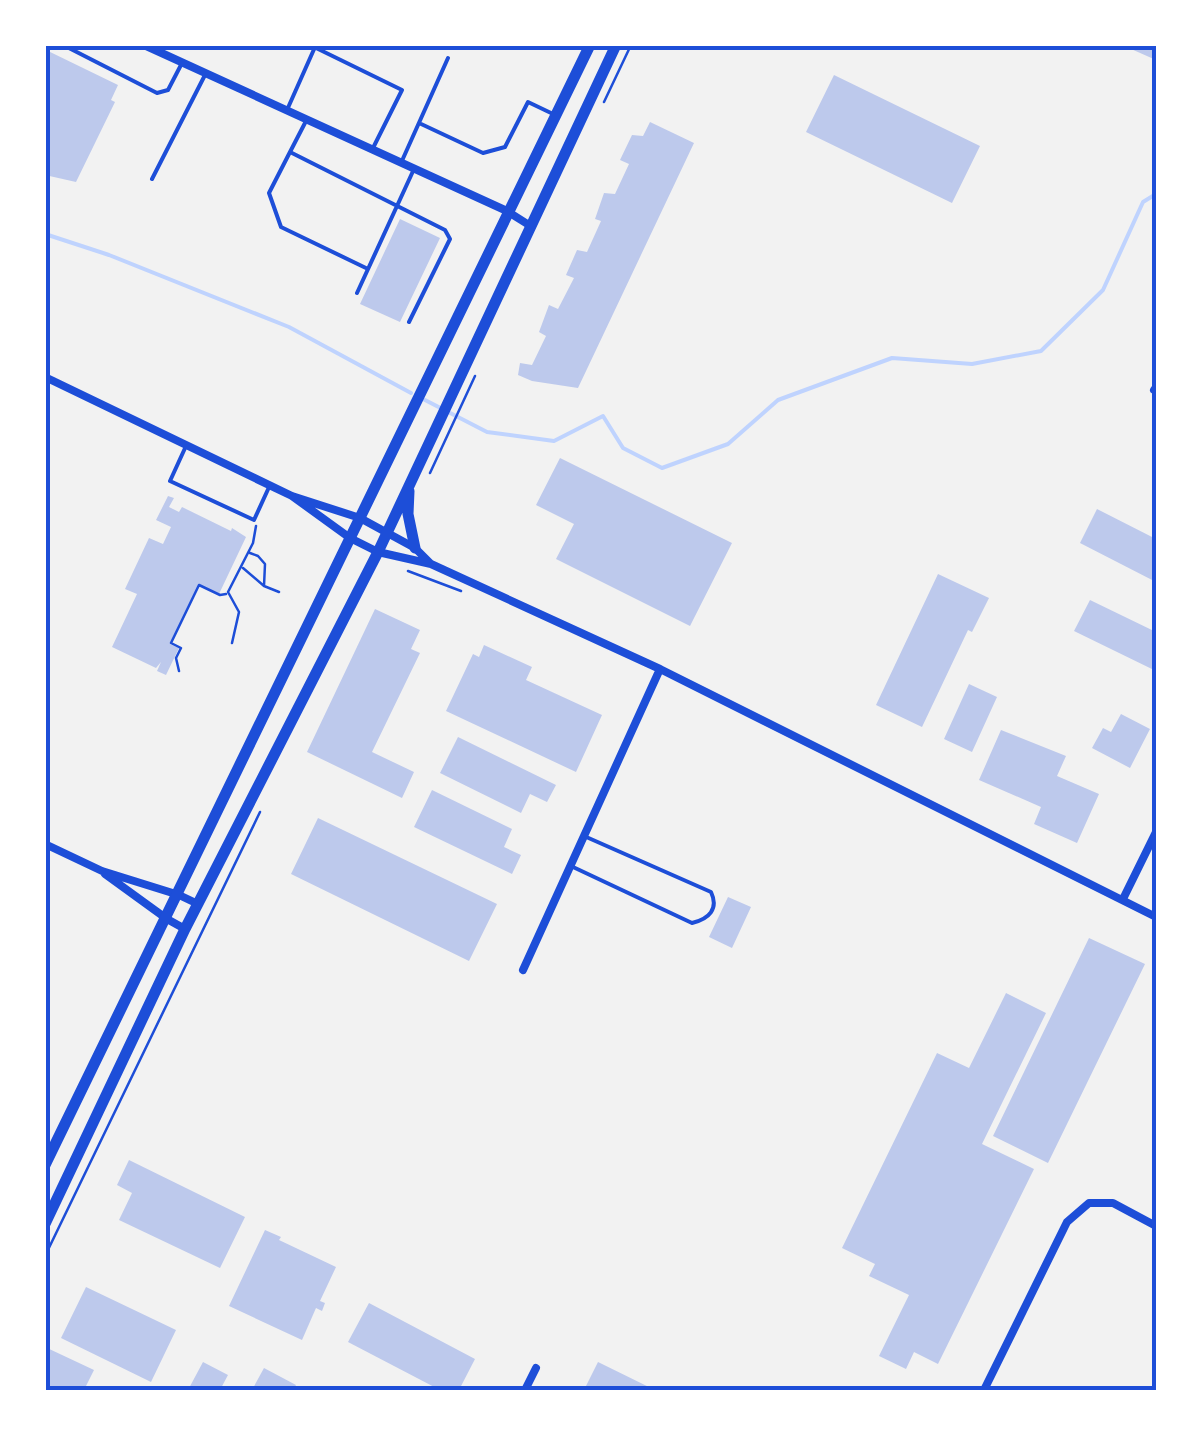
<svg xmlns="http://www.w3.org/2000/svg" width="1201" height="1435" viewBox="0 0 1201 1435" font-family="Raleway,sans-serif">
<rect width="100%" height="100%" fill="#f2f2f2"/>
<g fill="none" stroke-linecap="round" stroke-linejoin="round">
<!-- stream -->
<path stroke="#bfd3fe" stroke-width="4" d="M45,234L109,255L289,327L411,393
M425,400L487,432L554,441L603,416L623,448L662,468L728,444L778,400L892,358L972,364L1041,351L1103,290L1143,202L1156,194"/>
</g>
<!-- building -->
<path fill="#bdc9ec" d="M1122,45H1156V60Z
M46,50L118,85L111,100L115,102L76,182L45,175Z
M834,75L980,146L952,203L806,132Z
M650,122L694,143L578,388L532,381L518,375L520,363L532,365L546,336L539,332L549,305L558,309L574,278L566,275L577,250L587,252L601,221L595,219L604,193L615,194L629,164L620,160L632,135L643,136Z
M400,219L440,238L400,322L360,304Z
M560,458L732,543L690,626L556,559L574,524L536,505Z
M168,496L174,498L169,507L179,512L182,507L231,531L232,528L246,537L219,594L199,585L170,644L179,648L166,675L157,671L161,662L156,668L112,647L137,594L125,589L149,538L163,544L171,527L156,520Z
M1097,509L1156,539V582L1080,543Z
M938,574L989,598L972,632L968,630L922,727L876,705Z
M1090,600L1156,632V671L1074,631Z
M375,609L420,630L411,649L420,653L372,752L414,772L402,798L307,752Z
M484,645L532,667L526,680L602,715L576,772L446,711L473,654L479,657Z
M969,684L997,697L972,752L944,739Z
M1121,714L1150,729L1130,768L1092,748L1103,728L1111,732Z
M1001,730L1066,756L1057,776L1099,794L1077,843L1034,824L1041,807L979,780Z
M458,737L556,785L547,802L530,794L521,813L440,773Z
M432,790L512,829L504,847L521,855L512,874L414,827Z
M318,818L497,904L469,961L291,874Z
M728,897L751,907L732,948L709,937Z
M1089,938L1145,964L1048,1163L993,1136Z
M1006,993L1046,1013L982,1144L1034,1169L938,1364L914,1352L906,1369L879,1356L909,1295L869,1276L875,1264L842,1248L937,1053L969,1068Z
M129,1160L245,1217L220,1268L119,1220L132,1193L117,1185Z
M265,1230L281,1237L279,1240L336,1267L320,1301L325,1303L322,1311L316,1308L302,1340L229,1306Z
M86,1287L176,1330L151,1382L61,1338Z
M369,1303L475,1359L459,1390H440L348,1342Z
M45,1347L94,1370L84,1390H45Z
M203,1362L228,1375L220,1390H188Z
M598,1362L655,1390H584Z
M264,1368L296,1385L293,1390H252Z"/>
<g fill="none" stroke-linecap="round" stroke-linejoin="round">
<!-- path -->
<path stroke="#1d4ed8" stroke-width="2.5" d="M604,102L631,45
M430,473L475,376
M250,553L258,556L265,564L264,586
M243,568L264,586L279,592
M408,571L461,591
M232,643L239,612L228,592L253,543L256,526
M179,671L176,658L181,648L171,643L199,585L220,595L226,594
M45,1256L260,812"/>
<!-- service -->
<path stroke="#1d4ed8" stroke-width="4" d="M63,45L157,93L168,90L182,63
M310,45L402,90L372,150
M287,110L315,47
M419,123L483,153L505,147L528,102L551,113
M290,152L306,121
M401,163L448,58
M152,179L206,73
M368,269L281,227L269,193L290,152L445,230L450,239L409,322
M357,293L414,169
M186,446L170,481L254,520L270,485
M573,867L692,923C709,919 719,909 711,892L584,836"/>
<!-- minor -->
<path stroke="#1d4ed8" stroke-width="8" d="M144,45L507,211L529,225
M45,377L292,496L360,518L415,548L431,564
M1154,390L1156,391
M292,496L350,538L378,552L431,564L660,669L1156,917
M45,844L102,871L179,895L198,904
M105,874L167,919L185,929
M1123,899L1156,832
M523,970L660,669
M525,1390L536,1368
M984,1390L1067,1222L1089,1203H1113L1156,1226"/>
<!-- primary -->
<path stroke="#1d4ed8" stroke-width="11" d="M409,491L408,514L415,548
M45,1165L590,45
M45,1224L185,929L378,552L616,45"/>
</g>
<!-- border -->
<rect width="1201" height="1435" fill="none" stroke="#ffffff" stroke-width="95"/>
<rect x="48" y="48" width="1106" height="1340" fill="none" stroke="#1d4ed8" stroke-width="4"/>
</svg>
